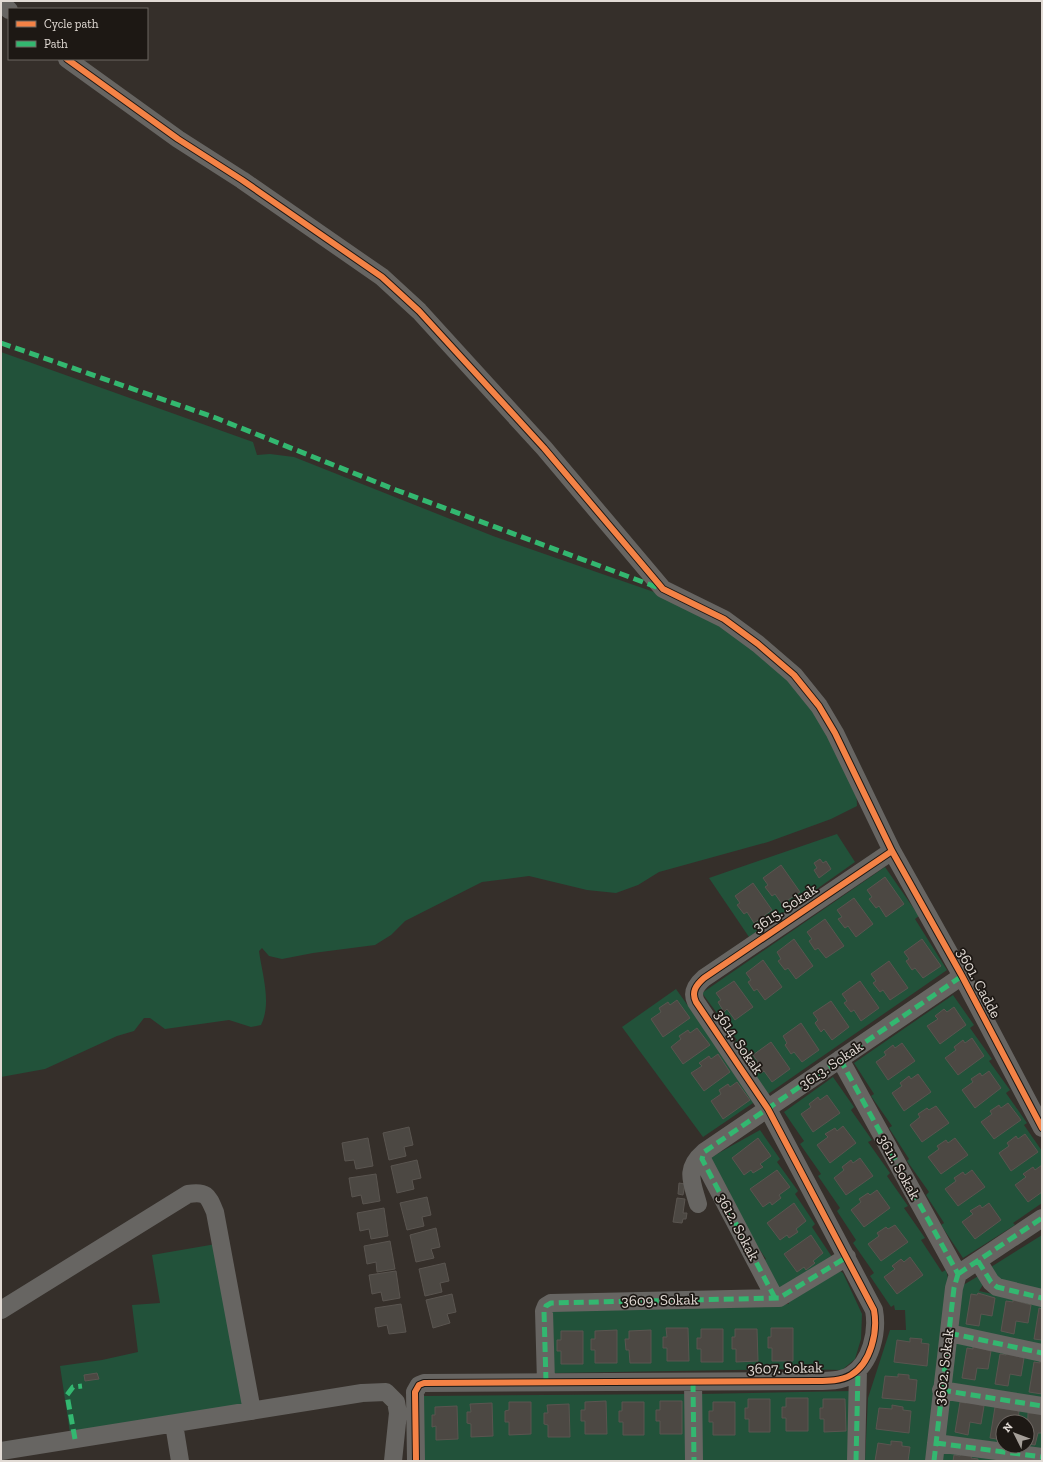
<svg xmlns="http://www.w3.org/2000/svg" width="1043" height="1462" viewBox="0 0 1043 1462" font-family="'Zilla Slab',serif">
<rect width="100%" height="100%" fill="#352f2a"/>
<!-- green -->
<path fill="#22523a" fill-rule="evenodd" d="M1,352L253,442L257,455L270,454L294,457L493,536L654,592L702,612L737,634L811,702L856,782L857,806L831,819L768,842L659,872L638,885L616,893L587,890L529,876L482,882L405,921L391,935L375,945L313,953L282,959L269,956L262,948L259,951C262,974 272,1003 261,1025L251,1027L229,1020L165,1029L150,1018H144L134,1031L117,1036L45,1069L1,1077Z
M837,834L855,862L749,937L709,878Z
M885,867L919,916L915,919L947,970L768,1094L733,1043L737,1040L702,993Z
M676,989L756,1101L703,1137L622,1027Z
M953,995L974,1025L970,1028L992,1059L989,1061L1010,1090L1006,1093L1027,1123L1024,1125L1042,1151V1203L1013,1223L1015,1225L963,1258L941,1225L944,1223L926,1195L929,1192L907,1161L909,1159L889,1128L892,1126L871,1096L874,1094L854,1063Z
M833,1077L854,1107L851,1110L872,1140L868,1142L890,1173L887,1176L908,1206L904,1208L925,1238L921,1240L942,1272L946,1270L949,1282L929,1461H865L868,1398L890,1330H906L905,1310H895L894,1305L891,1307L870,1276L874,1273L853,1243L856,1240L837,1211L840,1208L818,1176L821,1174L800,1144L804,1141L784,1112Z
M760,1130L780,1159L777,1162L798,1191L795,1194L815,1224L812,1227L832,1257L782,1292L762,1261L766,1259L744,1227L728,1195L730,1192L708,1159Z
M1042,1235V1293L997,1282L991,1267Z
M216,1244L243,1404L70,1433L60,1366L102,1360L138,1352L132,1305L160,1303L152,1255Z
M839,1270L843,1273L862,1314L861,1339L855,1359L842,1370L797,1369L553,1373L549,1310L789,1304L788,1301Z
M980,1275L986,1280L979,1291L1042,1305V1349L956,1330L960,1287Z
M955,1340L1042,1359V1401L950,1386Z
M853,1391L852,1461H702L701,1394Z
M686,1394V1461H423L424,1396Z
M949,1396L1042,1410V1452L944,1441ZM1003,1422H1027V1446H1003Z
M943,1450L1042,1461H942Z"/>
<!-- building -->
<path fill="#4c4843" stroke="#5a5550" d="M820,859L823,863L826,861L831,869L819,878L814,870L817,868L814,863Z
M781,865L800,892L782,904L775,894L772,896L765,887L768,885L763,878Z
M885,877L904,904L886,917L879,906L876,908L869,899L872,897L867,890Z
M753,883L772,910L754,923L747,912L744,914L737,905L740,903L735,896Z
M854,898L873,924L856,937L848,926L845,928L838,919L842,917L837,910Z
M825,919L844,946L826,958L818,948L815,950L809,941L812,939L807,932Z
M794,939L813,966L796,979L788,968L785,970L778,961L781,959L777,952Z
M922,939L941,966L923,978L915,968L912,970L906,961L909,959L904,952Z
M763,960L782,987L765,1000L757,989L754,991L748,982L751,980L746,973Z
M889,961L908,988L890,1000L883,990L880,992L873,983L876,981L871,974Z
M734,981L753,1007L735,1020L727,1009L724,1012L718,1002L721,1000L716,993Z
M860,981L879,1008L861,1021L854,1010L851,1012L844,1003L847,1001L842,994Z
M677,1000L690,1018L663,1037L651,1019L661,1012L659,1008L668,1002L670,1005Z
M831,1001L849,1027L832,1040L824,1029L821,1032L815,1023L818,1020L813,1013Z
M954,1007L966,1025L940,1044L927,1026L938,1019L935,1016L944,1009L947,1012Z
M801,1023L819,1050L802,1062L794,1052L791,1054L785,1045L787,1043L783,1036Z
M697,1028L710,1045L683,1064L671,1047L681,1039L679,1036L688,1030L690,1033Z
M972,1038L984,1056L958,1075L945,1058L956,1050L954,1047L963,1040L965,1043Z
M771,1042L790,1069L772,1082L764,1071L761,1073L755,1064L758,1062L753,1055Z
M902,1043L915,1061L888,1080L876,1062L886,1055L884,1052L893,1045L895,1048Z
M718,1054L730,1072L704,1091L691,1073L702,1066L699,1063L709,1056L711,1059Z
M989,1071L1001,1088L975,1108L962,1090L973,1082L971,1079L980,1073L982,1076Z
M918,1074L931,1092L904,1111L892,1093L902,1086L900,1083L909,1076L911,1079Z
M737,1082L750,1100L723,1119L711,1101L721,1094L719,1090L728,1084L730,1087Z
M827,1095L840,1113L813,1132L801,1114L811,1107L809,1104L818,1097L820,1100Z
M1008,1103L1021,1120L994,1139L981,1122L992,1114L990,1111L999,1105L1001,1108Z
M936,1106L949,1123L922,1142L910,1125L920,1117L918,1114L927,1108L929,1110Z
M843,1126L856,1143L830,1163L817,1145L828,1137L825,1134L835,1128L837,1131Z
M409,1127L413,1145L404,1147L406,1156L389,1160L383,1133Z
M1025,1134L1038,1152L1011,1171L999,1153L1009,1146L1007,1143L1016,1136L1018,1139Z
M368,1138L373,1166L356,1169L354,1160L345,1161L342,1143Z
M758,1138L771,1156L760,1164L763,1167L753,1173L751,1170L744,1175L732,1158Z
M955,1138L968,1155L941,1174L928,1157L939,1149L937,1146L946,1140L948,1143Z
M860,1158L873,1176L846,1195L834,1178L844,1170L842,1167L851,1160L853,1163Z
M417,1160L421,1178L412,1180L414,1189L397,1193L391,1166Z
M1042,1165V1192L1028,1202L1015,1185L1026,1177L1023,1174L1033,1167L1035,1170Z
M777,1170L790,1187L779,1195L781,1198L772,1205L770,1202L763,1207L750,1189Z
M972,1170L985,1187L958,1206L945,1189L956,1181L954,1178L963,1172L965,1175Z
M376,1174L380,1201L363,1204L361,1195L352,1197L349,1178Z
M679,1183L685,1184L683,1195L678,1194Z
M877,1190L890,1208L864,1227L851,1210L861,1202L859,1199L868,1193L870,1195Z
M427,1197L431,1215L422,1217L424,1226L407,1230L400,1203Z
M677,1198L685,1199L683,1213H687L686,1219H683L682,1223L673,1222Z
M794,1203L806,1221L796,1229L798,1232L789,1238L787,1235L780,1240L767,1223Z
M989,1203L1001,1220L975,1239L962,1222L973,1214L970,1211L980,1205L982,1208Z
M384,1208L388,1236L371,1239L369,1229L360,1231L357,1213Z
M895,1225L908,1242L881,1261L868,1244L879,1236L877,1233L886,1227L888,1229Z
M436,1228L440,1247L431,1249L434,1258L416,1262L410,1235Z
M811,1235L823,1253L813,1261L815,1263L806,1270L804,1267L797,1272L784,1254Z
M390,1241L395,1269L377,1272L376,1262L367,1264L364,1246Z
M910,1257L923,1275L897,1294L884,1277L895,1269L892,1266L901,1259L904,1262Z
M445,1263L449,1281L440,1283L442,1292L425,1296L419,1269Z
M396,1271L400,1298L383,1301L381,1292L372,1294L369,1275Z
M978,1293L995,1298L992,1316L981,1314L979,1326L966,1324L971,1294L977,1295Z
M452,1294L456,1312L447,1314L450,1323L433,1328L426,1300Z
M1013,1300L1031,1305L1028,1323L1016,1321L1014,1334L1001,1331L1006,1301L1013,1302Z
M401,1304L406,1332L389,1334L387,1325L378,1327L375,1308Z
M1039,1308L1042,1309V1340L1034,1339Z
M666,1328H688L689,1361H667V1348H663V1337H667Z
M771,1328H793V1361H772V1348H768V1337H771Z
M701,1329H723V1362H701V1349H697V1338H701Z
M735,1329H757L758,1361L736,1362V1349H732V1337H735Z
M617,1330V1363H595V1350H591V1339H595V1331Z
M651,1330V1363H630L629,1350H626L625,1339H629V1331Z
M561,1331H583V1364H561V1351H557V1340H561Z
M910,1338L922,1339L921,1343L929,1344L927,1366L894,1362L897,1340L910,1342Z
M973,1346L991,1351L988,1369L977,1368L975,1380L962,1378L967,1348L973,1349Z
M1006,1353L1024,1358L1021,1376L1010,1374L1008,1386L995,1384L1000,1354L1006,1355Z
M1040,1360H1042V1394L1029,1392L1034,1362L1040,1363Z
M97,1373L99,1379L85,1381L84,1375Z
M898,1374L909,1375V1379L917,1380L915,1401L882,1398L885,1376L898,1377Z
M786,1398H808V1431H786V1418H782V1407H786Z
M748,1399H770V1432H749V1419H745V1408H748Z
M823,1399H845L846,1431L824,1432V1419H820V1408H823Z
M606,1401L607,1434H585V1421H581V1410H585V1402Z
M660,1401H682V1434H660V1421H656V1410H660Z
M966,1401L984,1406L981,1424L970,1422L968,1435L955,1432L960,1402L966,1403Z
M509,1402H531V1434L509,1435V1422H505V1411L509,1410Z
M622,1402H644V1435H623V1422H619V1411H622Z
M713,1402H735V1435H713V1422H709V1411H713Z
M492,1403L493,1436L471,1437V1424L467,1423V1412H471L470,1404Z
M569,1404L570,1437H548V1425L544,1424V1413H548L547,1405Z
M892,1405L903,1407V1410L911,1411L909,1433L876,1429L879,1408L892,1409Z
M457,1406L458,1439L436,1440V1426L432,1427V1415H435V1407Z
M995,1407L1019,1411L1018,1422H1003V1440L990,1438Z
M1028,1413H1042V1433H1038L1035,1445L1027,1444Z
M891,1441L902,1442V1446L910,1447L908,1461H875L878,1443L891,1445Z
M961,1454L972,1455L971,1458L978,1459V1461H953L954,1455L960,1456Z"/>
<g fill="none" stroke-linecap="round" stroke-linejoin="round">
<!-- minor -->
<path stroke="#676562" stroke-width="18" d="M1,3L9,10
M67,59L178,139L242,180L382,277L419,311L544,448L663,589L724,619L758,644L794,675L819,706L835,733L892,851L962,976L1042,1128
M840,1059L958,1274
M698,1204C692,1182 684,1169 704,1152
M978,1261L991,1282L997,1287L1042,1298
M958,1274L1042,1218
M775,1298L702,1159L704,1152L962,976
M1,1310L188,1194C207,1191 208,1196 215,1212L252,1411
M949,1333L1042,1353
M546,1382L544,1311L546,1306L551,1303L779,1298L847,1257
M693,1382L694,1461
M941,1390L1042,1406
M174,1424L180,1461
M936,1443L1042,1457
M1,1451L362,1393L386,1392L396,1402L398,1413L393,1461
M416,1461L415,1392L419,1385L424,1383L817,1381C828,1381 841,1381 851,1375C871,1363 878,1332 874,1310L768,1109L696,1002C691,992 696,985 704,978L892,851
M856,1461L858,1370
M934,1461L954,1288L958,1274"/>
<!-- quiet -->
<path stroke="#33b770" stroke-width="5" stroke-dasharray="10 5" stroke-linecap="butt" d="M1,343L216,418L396,490L659,588
M840,1059L958,1274
M978,1261L991,1282L997,1287L1042,1298
M958,1274L1042,1218
M775,1298L702,1159L704,1152L962,976
M949,1333L1042,1353
M546,1382L544,1311L546,1306L551,1303L779,1298L847,1257
M693,1382L694,1461
M941,1390L1042,1406
M75,1439L67,1395L73,1387L82,1386
M936,1443L1042,1457
M856,1461L858,1370
M934,1461L954,1288L958,1274"/>
<defs>
<path id="cycleway" d="M67,59L178,139L242,180L382,277L419,311L544,448L663,589L724,619L758,644L794,675L819,706L835,733L892,851L962,976L1042,1128
M416,1461L415,1392L419,1385L424,1383L817,1381C828,1381 841,1381 851,1375C871,1363 878,1332 874,1310L768,1109L696,1002C691,992 696,985 704,978L892,851"/>
</defs>
<!-- cycleway casing -->
<use href="#cycleway" stroke="#1d1814" stroke-width="8"/>
<!-- cycleway -->
<use href="#cycleway" stroke="#f48246" stroke-width="6"/>
</g>
<g text-anchor="middle" stroke-width="3.5" stroke-linejoin="round" paint-order="stroke">
<!-- street labels -->
<g font-size="15" fill="#e2dbd5" stroke="#1d1814">
<text transform="translate(785 908) rotate(-34)" y="5">3615. Sokak</text>
<text transform="translate(979 983) rotate(62)" y="5">3601. Cadde</text>
<text transform="translate(739 1042) rotate(56)" y="5">3614. Sokak</text>
<text transform="translate(831 1065) rotate(-34)" y="5">3613. Sokak</text>
<text transform="translate(899 1167) rotate(61)" y="5">3611. Sokak</text>
<text transform="translate(738 1227) rotate(62)" y="5">3612. Sokak</text>
<text transform="translate(660 1300) rotate(-1)" y="5">3609. Sokak</text>
<text transform="translate(944 1367) rotate(-83)" y="5">3602. Sokak</text>
<text transform="translate(785 1368) rotate(-1)" y="5">3607. Sokak</text>
</g>
</g>
<!-- border -->
<rect width="1043" height="1462" fill="none" stroke="#e2dbd5" stroke-width="4"/>
<!-- legend -->
<rect x="8" y="8" width="140" height="52" fill="#1d1814" stroke="#6c6661"/>
<rect x="16" y="21" width="20" height="6" fill="#f48246" stroke="#6c6661"/>
<text x="44" y="28" font-size="12" fill="#e2dbd5">Cycle path</text>
<rect x="16" y="41" width="20" height="6" fill="#33b770" stroke="#6c6661"/>
<text x="44" y="48" font-size="12" fill="#e2dbd5">Path</text>
<!-- north arrow -->
<g transform="translate(1015 1434) rotate(312)"><circle r="19" fill="#1d1814" stroke="#6c6661"/>
<path d="M0-3L7 15L0 10L-7 15Z" fill="#a59f99"/>
<text y="-6" font-size="11" font-weight="bold" text-anchor="middle" fill="#e2dbd5">N</text>
</g>
</svg>
